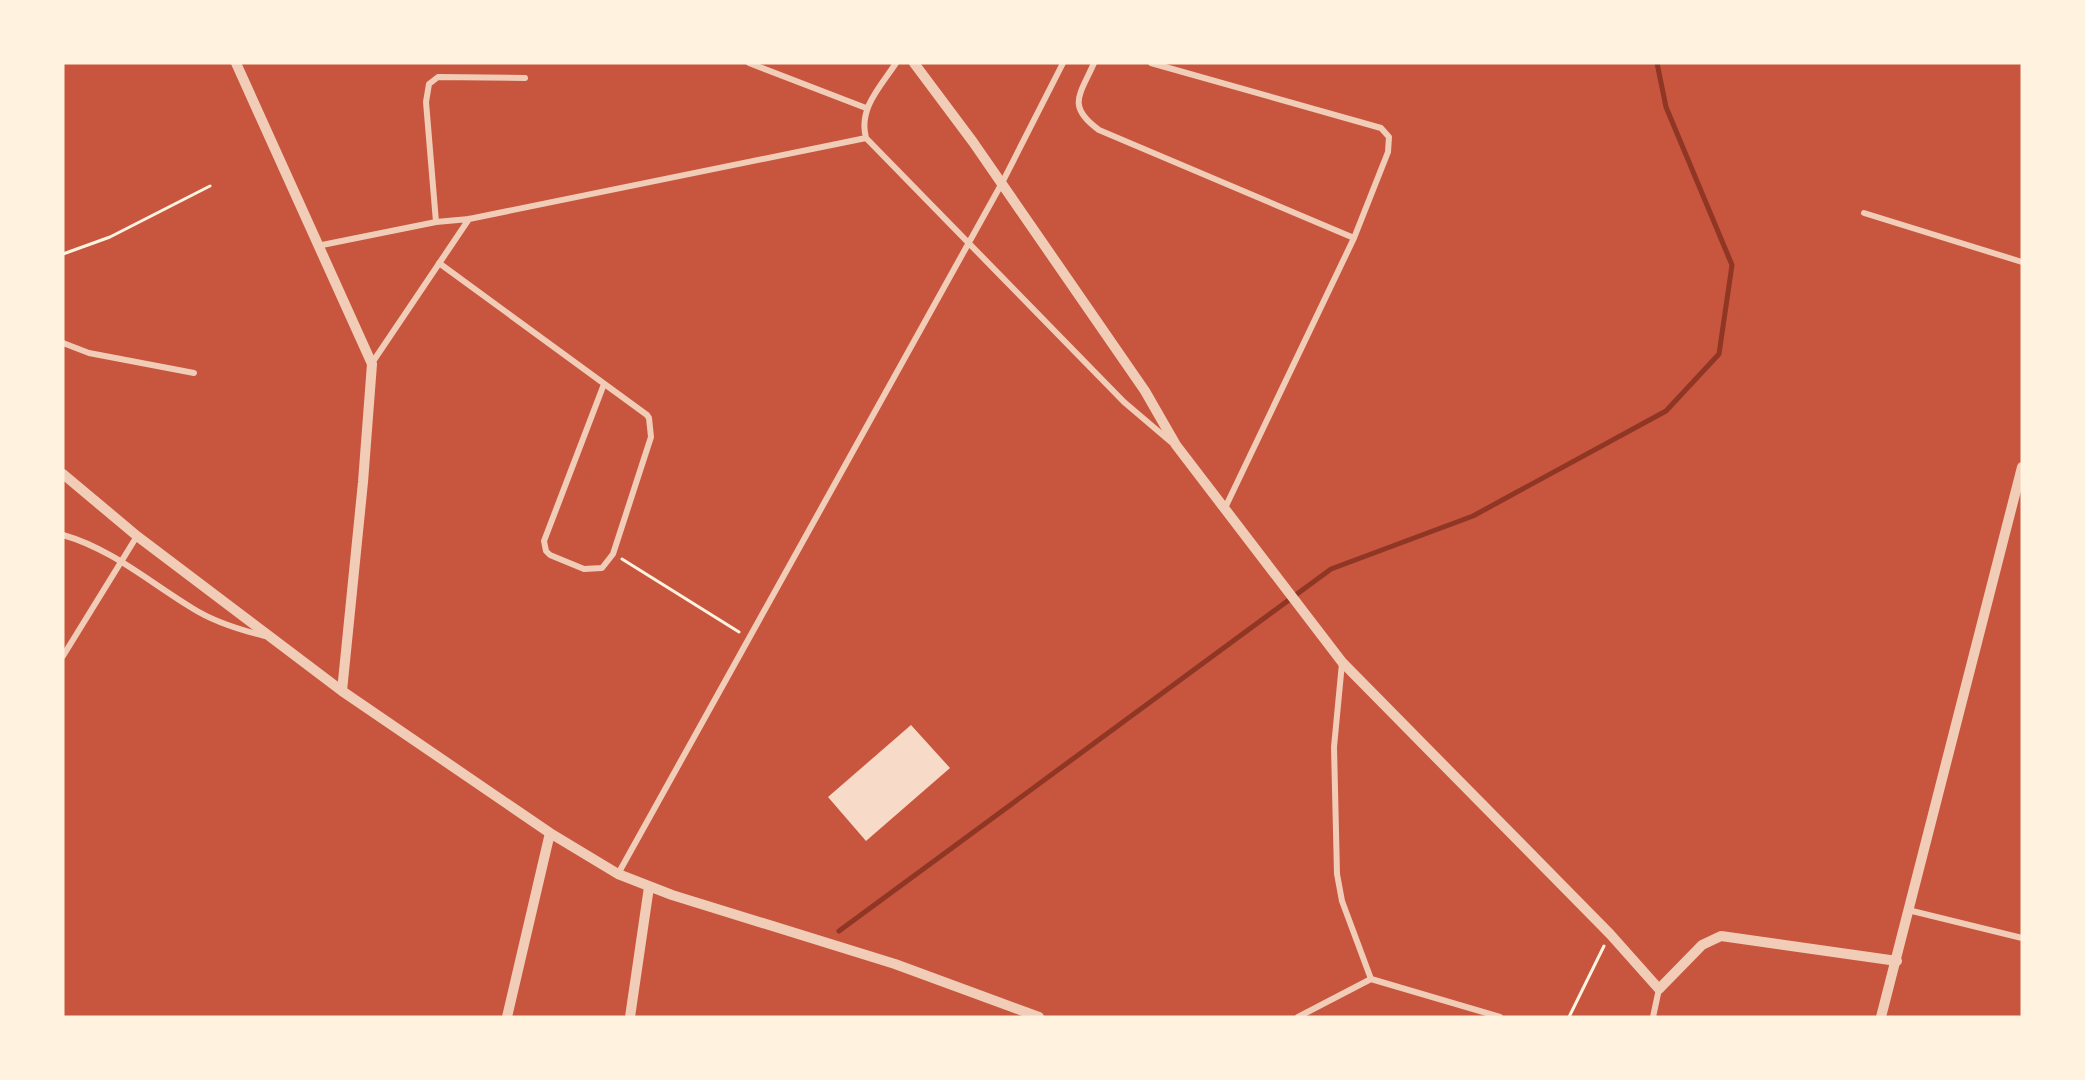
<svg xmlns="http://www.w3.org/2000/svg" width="2085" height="1080" viewBox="0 0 2085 1080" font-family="'Nunito Sans',sans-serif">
<rect width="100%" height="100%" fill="#c8553d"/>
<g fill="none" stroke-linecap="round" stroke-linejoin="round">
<!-- stream -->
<path stroke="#8f3625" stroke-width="5" d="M839,931L1331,569L1473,516L1666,411L1719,354L1732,265L1666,107L1657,63"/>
</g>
<!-- building -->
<path fill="#f7dbc8" d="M911,725L950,768L866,841L828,797Z"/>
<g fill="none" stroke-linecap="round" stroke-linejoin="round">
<!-- path -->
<path stroke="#fff3e0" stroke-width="3" d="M63,254L110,237L210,186
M622,559L739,632
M1569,1017L1604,946"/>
<!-- minor -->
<path stroke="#f1ccb7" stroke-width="6" d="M749,63L866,108
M896,63C881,86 858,108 866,138L1124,402L1171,442
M1094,63C1080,95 1066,106 1099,130L1354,238
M1151,63L1381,128L1389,137L1388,152L1354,238L1225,508
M1864,213L2022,262
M436,222L426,102L429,84L438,77L525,78
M317,246L436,222L469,219L866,138
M439,263L647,415L649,418L651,437L613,554L602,568L584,569L550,555L546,551L544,541L604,384
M63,343L89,353L194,373
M372,363L469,219
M63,535C112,549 149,582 192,608C214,622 240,630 265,636
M63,656L137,536
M1342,663L1334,747L1337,874L1342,901L1371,979
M618,874L1002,183L1063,63
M1908,910L2022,938
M1298,1017L1371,979L1500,1017
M1653,1017L1659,989"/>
<!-- tertiary -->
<path stroke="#f1ccb7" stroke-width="10" d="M236,63L372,364L363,482L342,691
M914,63L973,142L1145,391L1176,445L1342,662L1610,934L1659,989L1702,945L1721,936L1897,961
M63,474L137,536L342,691L550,833L618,874L672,895L895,964L1039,1017
M507,1017L550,833
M630,1017L649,887
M1881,1017L2022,467"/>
</g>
<!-- border -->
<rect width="2085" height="1080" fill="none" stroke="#fff3e0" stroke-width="129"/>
</svg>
